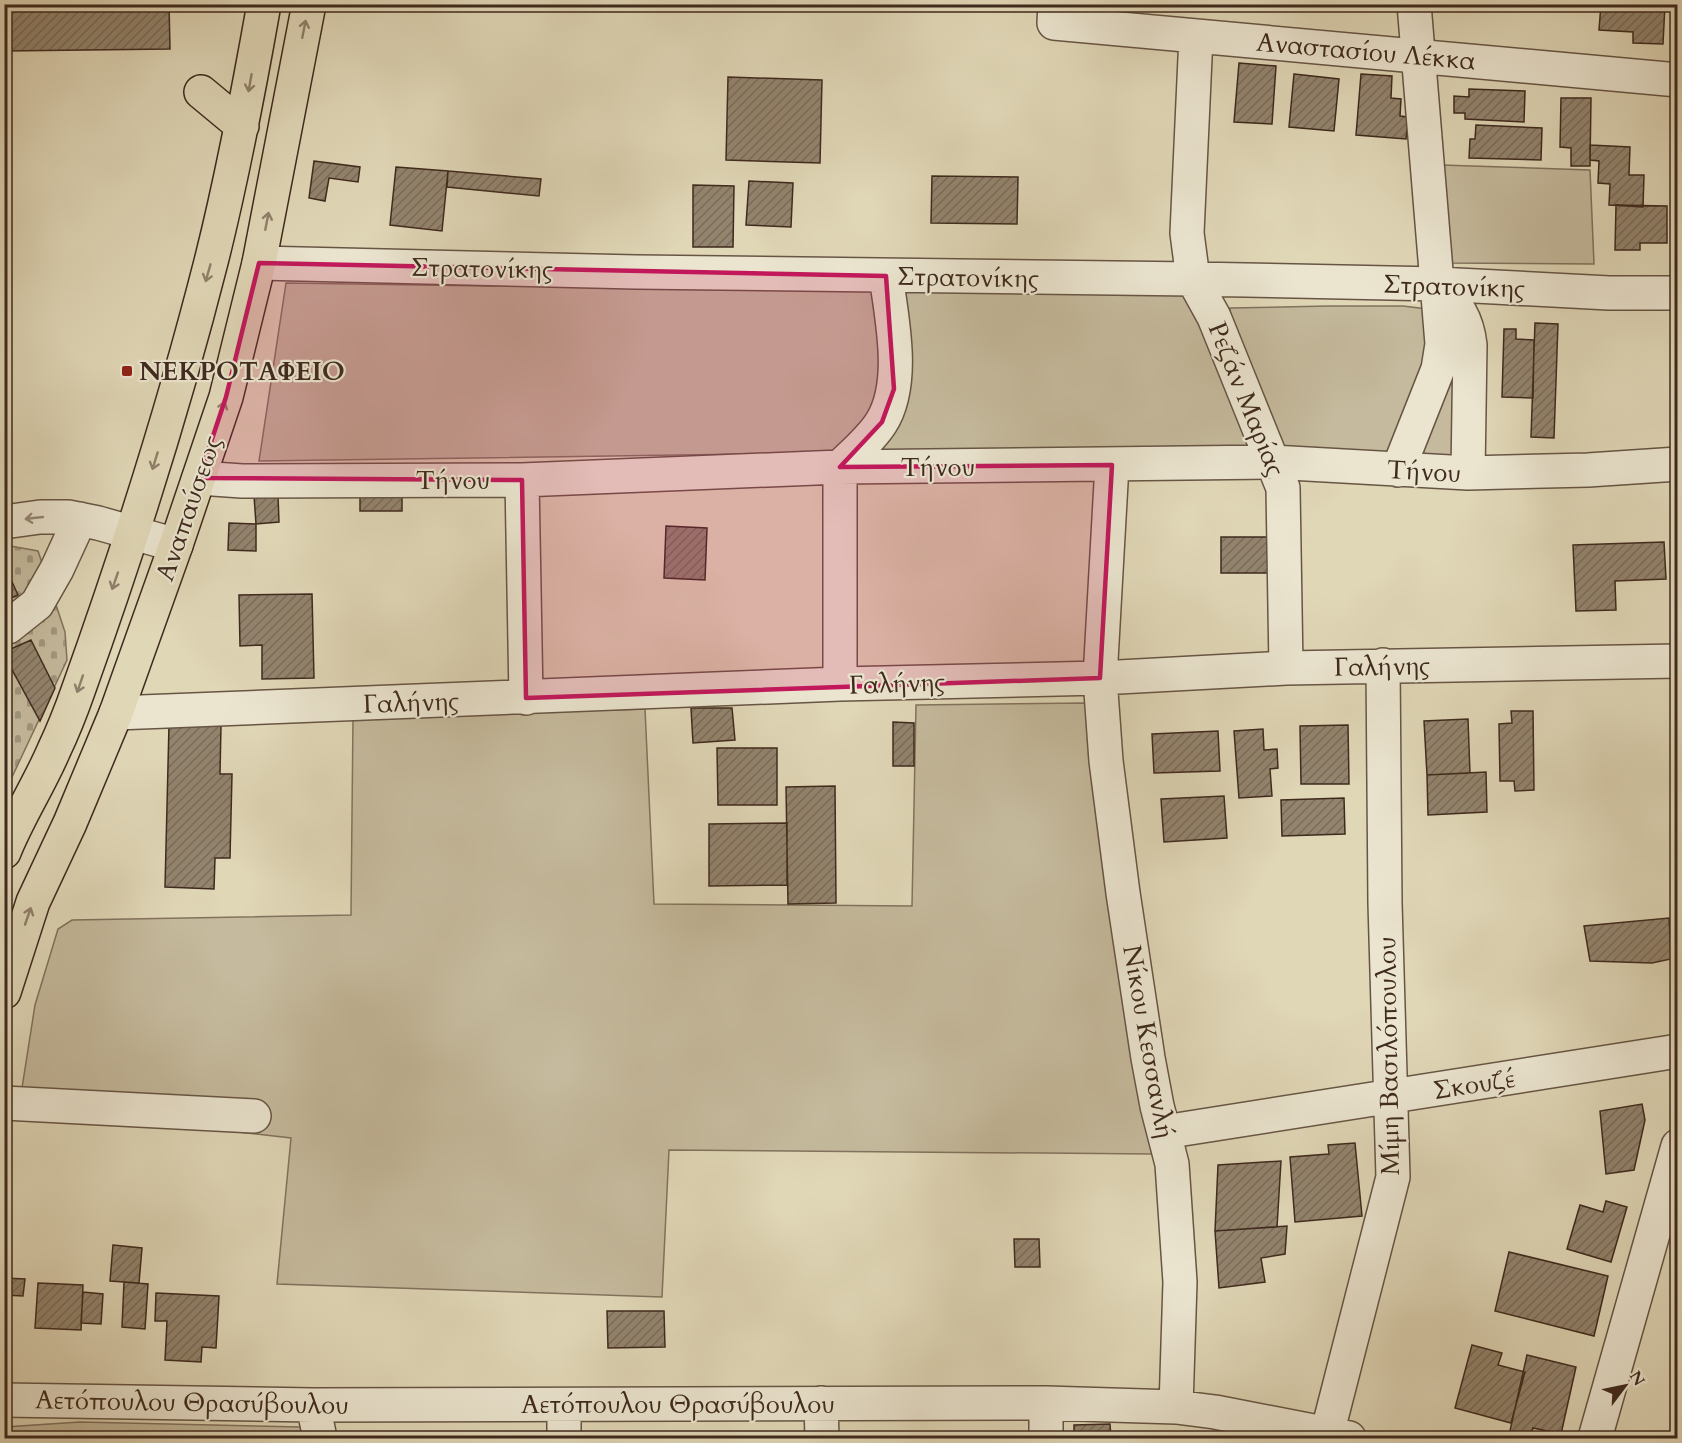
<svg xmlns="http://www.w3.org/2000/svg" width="1682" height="1443" viewBox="0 0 1682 1443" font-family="Cardo,serif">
<defs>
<pattern id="cemetery-stones" width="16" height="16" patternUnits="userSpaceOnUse" patternTransform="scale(1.5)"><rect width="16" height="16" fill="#c5ba9d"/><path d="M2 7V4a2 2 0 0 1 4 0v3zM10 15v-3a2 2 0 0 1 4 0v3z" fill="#a1977f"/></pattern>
<pattern id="building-hatch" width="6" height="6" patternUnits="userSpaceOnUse" patternTransform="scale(1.5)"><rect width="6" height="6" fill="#93846e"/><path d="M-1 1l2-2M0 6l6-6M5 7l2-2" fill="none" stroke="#796c5a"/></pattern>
</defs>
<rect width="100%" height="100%" fill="#e0d7b7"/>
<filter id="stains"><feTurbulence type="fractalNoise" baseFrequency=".00333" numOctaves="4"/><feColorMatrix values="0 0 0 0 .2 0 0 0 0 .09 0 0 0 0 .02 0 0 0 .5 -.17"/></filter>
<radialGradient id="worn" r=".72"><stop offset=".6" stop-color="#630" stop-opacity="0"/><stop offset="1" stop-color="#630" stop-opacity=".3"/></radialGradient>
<!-- green -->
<path fill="#c5ba9d" stroke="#82725e" stroke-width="1.5" d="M1441,165L1590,170L1594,264L1446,263Z
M286,283L487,286L792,284L1171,289L1188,298L1246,432L1247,447L259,461Z
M1328,306H1403L1427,309V368L1393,452L1285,450L1231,329L1230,308Z
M1459,351L1458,460H1414Z
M1085,703L1152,1154L669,1150L662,1297L277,1284L291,1138L19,1107L35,1005L58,929L72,920L351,915L353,717L645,709L654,904L912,906L916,705Z
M80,1422L301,1427L304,1438H5V1427Z"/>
<!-- cemetery -->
<path fill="url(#cemetery-stones)" stroke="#82725e" stroke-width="1.5" d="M5,545L38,551L65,632L67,660L5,792Z"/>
<!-- building -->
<path fill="url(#building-hatch)" stroke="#3f2a1e" stroke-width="1.5" d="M4,4H169L170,49L4,51Z
M1601,4H1665L1663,44L1633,43V32L1599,30Z
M1239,63L1276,66L1272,124L1234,122Z
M1294,74L1339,79L1334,131L1289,127Z
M1361,74L1392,76L1391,98L1401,99L1400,116L1408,117L1406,139L1356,135Z
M728,77L822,80L820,163L726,160Z
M1469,89L1525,91L1524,122L1465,119V113H1454V96L1469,97Z
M1561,98H1591L1590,166H1571V148L1560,147Z
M1476,125L1542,128L1541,160L1469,158L1470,139H1475Z
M1590,145L1630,147L1629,175H1644L1643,207L1609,205L1610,184L1598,183L1599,161L1590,160Z
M314,161L360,167L358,182L329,178L325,201L309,198Z
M396,167L448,171L442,231L390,225Z
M448,171L541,179L539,196L447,187Z
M932,176L1018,177L1017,224L931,223Z
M749,181L793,183L791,227L746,225Z
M693,185L734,186L733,247H693Z
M1616,205L1667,206V243H1640V250H1615Z
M1535,323L1558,324L1554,438L1531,437Z
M1504,329H1516V339L1534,340L1533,398L1502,397Z
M360,494H402V511H360Z
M278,495L279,522L256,524L254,496Z
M229,523L256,524V551L228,550Z
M666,526L707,528L705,580L664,578Z
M1221,537H1271V573H1221Z
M1664,542L1666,579L1615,581L1616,610L1576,611L1573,545Z
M4,564L18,595L4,601Z
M312,594L314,678L262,679V645L240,646L239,595Z
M31,640L55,688L40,721L11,668L4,670V652Z
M691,708H732L735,740L693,743Z
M1511,711H1533L1534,790L1515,791L1514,781H1500L1499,724L1512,723Z
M1468,719L1470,773L1427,775L1424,721Z
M893,722L914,723V766H893Z
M169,725L221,726L220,774H232L230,858H215L214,889L165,887Z
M1348,725L1349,784H1301L1300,726Z
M1263,729L1264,750L1277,749L1278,768L1270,769L1272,796L1239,798L1234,731Z
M1218,731L1220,771L1154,773L1152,734Z
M717,748H777V805H718Z
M1486,772L1487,812L1428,815L1427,775Z
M835,786L836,903L788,904L786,787Z
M1224,796L1227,838L1164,842L1161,799Z
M1344,798L1345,834L1282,836L1281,800Z
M787,823V885L709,886V824Z
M1669,918L1671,959L1652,963L1590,961L1584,926Z
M1642,1104L1645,1120L1634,1170L1606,1174L1600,1111Z
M1355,1143L1362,1216L1295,1222L1290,1157L1329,1154L1328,1145Z
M1281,1161L1277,1227L1215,1231L1218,1165Z
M1606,1201L1627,1207L1611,1262L1567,1249L1580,1205L1603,1212Z
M1287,1226L1285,1254L1261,1258L1265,1282L1219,1288L1215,1231Z
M1014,1239H1039L1040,1267H1015Z
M113,1245L142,1248L139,1283L110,1281Z
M1509,1252L1608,1276L1594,1336L1495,1311Z
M4,1278L25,1279L23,1296L4,1295Z
M124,1282L148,1284L145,1329L122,1327Z
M38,1283L83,1285L81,1330L35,1328Z
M83,1292L103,1294L101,1324L81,1323Z
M156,1293L219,1296L216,1348L202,1347L201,1362L165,1360L167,1321H155Z
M607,1311H664L665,1347L608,1348Z
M1472,1345L1502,1353L1498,1365L1525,1372L1511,1423L1455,1408Z
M1527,1355L1576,1367L1561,1434L1533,1428L1530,1438L1509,1435Z
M1110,1424L1111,1438H1074V1425Z
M929,1434V1438H878V1437Z"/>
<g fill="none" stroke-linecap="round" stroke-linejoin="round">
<defs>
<path id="minor" d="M1055,4L1054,23L1678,80
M1196,36L1187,233L1193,279L1214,317L1283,488L1286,668
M259,263L636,272L1193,279L1438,284L1609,293H1678
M1438,284C1456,305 1467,317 1470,345L1468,473
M1112,465L1100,678L1106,761L1123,893L1148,1058L1157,1106L1172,1164L1180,1282L1176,1407
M1398,470L1438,369L1442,344L1414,4
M199,478L242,481L522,480L840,467L1272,462L1468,473L1588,470L1678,464
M522,480L526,698
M4,522L40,517H68L98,523L176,545
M8,627L37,604L57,569L80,519
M840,684V467C854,453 871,439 881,423C906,384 892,319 886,276
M116,713L840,684L1100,678L1286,668L1678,661
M4,1103L254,1116
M1164,1132L1678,1051
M4,1400L313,1405L1046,1403L1176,1407L1215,1412L1349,1438
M821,1403L822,1438
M313,1405L320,1438
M564,1438V1405
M1046,1438V1403
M1326,1438L1393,1177L1385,903L1383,665
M1595,1438L1678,1146"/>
<path id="major" d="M201,92L242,126
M4,852C18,817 39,785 54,750C63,731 71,711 78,691C129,549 175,404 212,258C233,174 249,89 264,4
M4,992L33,902L70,823L116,713L176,545L226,397L259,263L309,4"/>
</defs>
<!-- minor casing -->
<use href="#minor" stroke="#675544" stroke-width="36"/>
<!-- major casing -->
<use href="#major" stroke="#3f2a1e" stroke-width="36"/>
<!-- minor -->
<use href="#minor" stroke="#ebe5d0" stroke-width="33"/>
<!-- major -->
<use href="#major" stroke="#e0d7b7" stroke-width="33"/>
</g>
<!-- one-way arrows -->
<defs><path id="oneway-shaft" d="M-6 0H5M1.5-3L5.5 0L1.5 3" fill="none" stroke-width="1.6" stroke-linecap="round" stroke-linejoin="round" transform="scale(1.5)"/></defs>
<g stroke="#90806a">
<use href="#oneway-shaft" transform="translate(304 29) rotate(-79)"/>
<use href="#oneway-shaft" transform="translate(250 83) rotate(100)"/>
<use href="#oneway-shaft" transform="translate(267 221) rotate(-79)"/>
<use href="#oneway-shaft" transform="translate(208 273) rotate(106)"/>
<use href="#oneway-shaft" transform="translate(222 410) rotate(-72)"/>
<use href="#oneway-shaft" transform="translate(155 461) rotate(107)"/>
<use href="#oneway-shaft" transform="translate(115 581) rotate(109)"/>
<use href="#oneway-shaft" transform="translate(80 684) rotate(109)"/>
<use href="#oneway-shaft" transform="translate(28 916) rotate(-71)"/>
</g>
<use stroke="#958877" href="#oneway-shaft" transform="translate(34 518) rotate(174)"/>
<!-- marked area -->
<path fill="#c2185b" fill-opacity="0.2" stroke="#c2185b" stroke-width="4.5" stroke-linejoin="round" d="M259,263L886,276L894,389L882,422L840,467L1112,465L1100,678L526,698L522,480L199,478L226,397Z"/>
<!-- markers -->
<rect fill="#8f2418" stroke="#ebe5d0" stroke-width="2" x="121" y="365" width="12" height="12" rx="3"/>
<g text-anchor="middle" stroke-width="4.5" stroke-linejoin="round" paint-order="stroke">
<!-- street labels -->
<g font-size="26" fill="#3f2a1e" stroke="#ebe5d0">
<text transform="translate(1366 51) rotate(5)" y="9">Αναστασίου Λέκκα</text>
<text transform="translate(482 268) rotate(1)" y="9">Στρατονίκης</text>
<text transform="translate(968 277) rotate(1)" y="9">Στρατονίκης</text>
<text transform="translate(1454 286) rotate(2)" y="9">Στρατονίκης</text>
<text transform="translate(1247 399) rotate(68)" y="9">Ρεζάν Μαρίας</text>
<text x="938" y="476">Τήνου</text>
<text transform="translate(1424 471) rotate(3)" y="9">Τήνου</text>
<text x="453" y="489">Τήνου</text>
<text transform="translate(188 508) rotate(-71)" y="9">Αναπαύσεως</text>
<text transform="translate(1382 666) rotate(-1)" y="9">Γαλήνης</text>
<text transform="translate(897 683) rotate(-2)" y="9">Γαλήνης</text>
<text transform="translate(411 702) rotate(-2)" y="9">Γαλήνης</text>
<text transform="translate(1149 1042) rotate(80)" y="9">Νίκου Κεσσανλή</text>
<text transform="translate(1388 1056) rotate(-91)" y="9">Μίμη Βασιλόπουλου</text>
<text transform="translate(1474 1084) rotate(-9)" y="9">Σκουζέ</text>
<text transform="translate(192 1402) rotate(1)" y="9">Αετόπουλου Θρασύβουλου</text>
<text x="678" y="1413">Αετόπουλου Θρασύβουλου</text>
</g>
<!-- poi labels -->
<g font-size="26" font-weight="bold" fill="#3f2a1e" stroke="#ebe5d0" text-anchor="start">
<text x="139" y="380">ΝΕΚΡΟΤΑΦΕΙΟ</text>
</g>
</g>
<!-- margin -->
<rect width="1682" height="1443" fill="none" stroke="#e0d7b7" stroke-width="24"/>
<rect x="6" y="6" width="1670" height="1431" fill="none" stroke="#3f2a1e" stroke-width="3"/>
<rect x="12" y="12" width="1658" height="1419" fill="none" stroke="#3f2a1e" stroke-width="1.5"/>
<!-- north arrow -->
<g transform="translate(1625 1386) rotate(58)" stroke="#ebe5d0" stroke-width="4.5" paint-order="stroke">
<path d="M0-4.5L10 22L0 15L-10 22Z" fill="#3f2a1e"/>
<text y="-9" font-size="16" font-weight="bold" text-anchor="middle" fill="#3f2a1e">N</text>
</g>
<rect width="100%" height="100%" filter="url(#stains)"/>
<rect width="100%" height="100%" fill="url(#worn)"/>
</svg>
